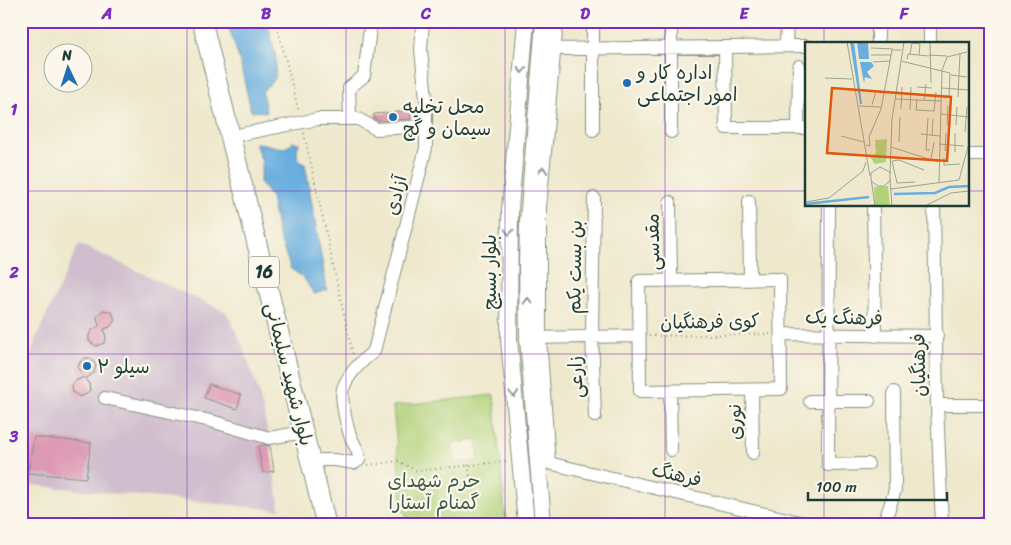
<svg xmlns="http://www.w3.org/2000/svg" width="1011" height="545" viewBox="0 0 1011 545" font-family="Sriracha,'Playpen Sans Arabic',sans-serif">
<rect width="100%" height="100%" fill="#fbf7ec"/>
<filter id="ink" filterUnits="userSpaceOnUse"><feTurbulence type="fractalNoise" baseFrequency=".02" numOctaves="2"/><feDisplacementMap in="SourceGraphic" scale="10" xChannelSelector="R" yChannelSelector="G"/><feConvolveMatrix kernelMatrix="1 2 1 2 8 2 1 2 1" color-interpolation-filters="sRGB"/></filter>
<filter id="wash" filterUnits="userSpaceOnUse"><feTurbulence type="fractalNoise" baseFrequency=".0096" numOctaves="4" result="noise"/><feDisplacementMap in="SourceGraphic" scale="20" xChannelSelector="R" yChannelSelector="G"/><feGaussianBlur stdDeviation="1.12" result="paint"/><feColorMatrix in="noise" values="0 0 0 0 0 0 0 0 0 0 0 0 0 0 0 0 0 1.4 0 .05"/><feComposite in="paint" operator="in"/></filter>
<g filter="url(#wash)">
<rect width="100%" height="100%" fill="#eee8cc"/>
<!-- industrial -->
<path fill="#d0bdce" d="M79,244L226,312L241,342L259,393L269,438L280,510L21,484V385L37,336Z"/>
<!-- green -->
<path fill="#b2d27a" stroke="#688857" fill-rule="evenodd" d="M494,395L506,524H402L408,518L403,510L393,406ZM477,440L479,461L455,463L452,444Z"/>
<!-- water -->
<path fill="#69aedf" stroke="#44768a" d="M227,21H267L276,58L275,79L262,91L266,112L251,111L240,62Z
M293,142L299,143C296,153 295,159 305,164L327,290L314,294L304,278L291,269L278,234L271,197L260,183L262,162L255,143C266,143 274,148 286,148Z"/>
<g id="blocks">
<!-- building -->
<path fill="#dd98b3" d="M410,111L411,119L378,121L375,119L374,114Z
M103,310L112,312L115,320L110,327L104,329L106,338L104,343L96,346L89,341V335L92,330L99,326L97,317Z
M84,358H90L96,365L94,373L85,379L78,368L80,362Z
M84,377L89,384L90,390L87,394L80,397L73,392L72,386L75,381Z
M209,384L241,395L237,409L204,398Z
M34,437L91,443L86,478L28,473Z
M265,445L270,446L274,471L263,473L258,446Z"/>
</g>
</g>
<g filter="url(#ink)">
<use href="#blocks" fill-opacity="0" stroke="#869280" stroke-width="1"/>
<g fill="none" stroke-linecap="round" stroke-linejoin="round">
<defs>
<path id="minor" d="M593,21V130
M671,21V132
M878,21V44
M930,44V21
M786,46L787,21
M725,47L726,128H806
M547,49L806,46
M350,119L349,88L364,76L371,21
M798,128L799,66
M242,134L318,119H358L376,129L426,126
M967,155H990
M594,198L592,336L595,416
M749,201L750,280
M670,202L671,281
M829,205L828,465L868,464
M873,205L875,336
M934,205L937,405L942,524
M780,279L781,389L640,391L639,281Z
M781,334L937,336
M532,338L639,336
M752,390L753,453
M670,391L671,450
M105,398L211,421L269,438L304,432
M810,401H869
M937,405H990
M321,460H335L354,463L359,460C360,451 353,444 350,435C347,426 340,398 343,389C347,375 363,360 374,351L426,148V98L421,50L423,21
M540,461L808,524
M549,463L540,338V207L557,21
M985,522V524
M884,524L895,490L894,392"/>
<path id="major" d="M526,21L510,209L509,339L526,524
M543,524L528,338L527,264L528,222L544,21"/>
<path id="highway" d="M202,21L326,524"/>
</defs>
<!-- minor casing -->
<use href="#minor" stroke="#869280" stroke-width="14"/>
<!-- major casing -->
<use href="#major" stroke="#869280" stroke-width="18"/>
<!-- highway casing -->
<use href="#highway" stroke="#869280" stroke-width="21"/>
<!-- path -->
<path stroke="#869280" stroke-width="2" stroke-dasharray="1 4" stroke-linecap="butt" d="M276,21L299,113
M304,133L353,355
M649,336L770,334
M368,465L398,461L417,471L508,461
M468,465L471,483"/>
<!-- minor -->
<use href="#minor" stroke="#fff" stroke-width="12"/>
<!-- major -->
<use href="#major" stroke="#fff" stroke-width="16"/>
<!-- highway -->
<use href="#highway" stroke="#fff" stroke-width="19"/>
</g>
<!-- one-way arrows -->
<defs><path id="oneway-chevron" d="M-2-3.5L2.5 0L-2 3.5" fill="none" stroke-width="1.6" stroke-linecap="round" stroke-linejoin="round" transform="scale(1.25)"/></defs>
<g stroke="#8f9e9a">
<use href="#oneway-chevron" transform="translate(522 70) rotate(95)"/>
<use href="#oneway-chevron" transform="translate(543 170) rotate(-85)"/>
<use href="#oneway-chevron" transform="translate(509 232) rotate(92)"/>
<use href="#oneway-chevron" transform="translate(528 301) rotate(-91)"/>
<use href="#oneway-chevron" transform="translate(514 394) rotate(85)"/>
</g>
</g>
<!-- grid -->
<path fill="none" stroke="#7b2cbf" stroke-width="1" stroke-opacity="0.55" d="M187,21V524M346,21V524M505,21V524M665,21V524M824,21V44M21,191H806M967,191H990M824,205V524M21,354H990"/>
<!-- markers -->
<g fill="#1f6fb2" stroke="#fbf7ec" stroke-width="2">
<circle cx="627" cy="83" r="5"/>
<circle cx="393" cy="117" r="5"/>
<circle cx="87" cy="366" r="5"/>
</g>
<g text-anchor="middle" stroke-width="4.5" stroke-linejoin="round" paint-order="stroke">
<!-- shield labels -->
<rect fill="#fbf7ec" stroke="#61756b" stroke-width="1" x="249" y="256.5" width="30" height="31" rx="4"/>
<g font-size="18" font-weight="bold" fill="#1f3d34">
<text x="264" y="278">16</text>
</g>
<!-- poi labels -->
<g font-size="19" fill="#1f3d34" stroke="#fbf7ec" text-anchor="start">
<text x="637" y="79">اداره کار و<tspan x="637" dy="22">امور اجتماعی</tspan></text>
<text x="403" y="113">محل تخلیه<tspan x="403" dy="22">سیمان و گچ</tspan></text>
<text x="97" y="373">سیلو ۲</text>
</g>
<!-- street labels -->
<g font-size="19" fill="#1f3d34" stroke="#fbf7ec">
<text transform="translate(395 195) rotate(-76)" y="7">آزادی</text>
<text transform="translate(652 242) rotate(-91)" y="7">مقدسی</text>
<text transform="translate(574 267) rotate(-89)" y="7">بن بست یکم</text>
<text transform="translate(489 272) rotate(-90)" y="7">بلوار بسیج</text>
<text transform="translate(844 317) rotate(1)" y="7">فرهنگ یک</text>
<text transform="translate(710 321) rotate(-1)" y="7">کوی فرهنگیان</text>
<text transform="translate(918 365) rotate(-91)" y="7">فرهنگیان</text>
<text transform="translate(290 374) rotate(76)" y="7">بلوار شهید سلیمانی</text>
<text transform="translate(575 377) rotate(-92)" y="7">زارعی</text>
<text transform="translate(734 422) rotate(-91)" y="7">نوری</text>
<text transform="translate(677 474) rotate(13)" y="7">فرهنگ</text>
</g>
<!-- park labels -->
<g font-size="19" fill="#3c5b42" stroke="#fbf7ec">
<text x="434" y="487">حرم شهدای<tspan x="434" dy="22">گمنام آستارا</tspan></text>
</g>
</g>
<!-- overview -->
<g transform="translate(805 42)">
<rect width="164" height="164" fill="#eee8cc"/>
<path d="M82,97L81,120L70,122L65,115L71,111L70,98ZM83,144L85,164H70L69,145Z" fill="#b2d27a"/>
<path d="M45,0H49L57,62H55ZM52,0L63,1L64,17H54ZM55,20H66L69,24L62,30L67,37L60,35L59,41Z" fill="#69aedf"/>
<path fill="none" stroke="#69aedf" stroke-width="2.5" d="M89,152L130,151L144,145L164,144M0,162L64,155"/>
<path fill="none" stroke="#9ba48f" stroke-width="1" d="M42,0L65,134M125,0L126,41M66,6L88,7M105,12L107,1L115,2L114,13M66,13H86M124,13L142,14M102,17L103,12L124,14M96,19L145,31L144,55M68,20L85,19M146,33L162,35M20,36L47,37M112,45L127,46M137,46L164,48M153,55L155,11M90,57L136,59M112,58L111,68L129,69L131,50M119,58L121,42M67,63L71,49L77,51M54,64L76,65M96,67L97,45M105,68L106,45M136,72L164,75M123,76L121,108H125M142,83L143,64M151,83L152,65M160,90L162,65M116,92L135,94M127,93L128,77M36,94L59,100M94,100L95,75M134,102L159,104M61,103L65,104L64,95L76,67L87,8H96M86,105L133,120M140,109L141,91M150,110V91M139,116V123L155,122M126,117L129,100M85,132L87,77L99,0M85,137L87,164M66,139L73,144H79L85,139V130L75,125L66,131V136L70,164M110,140L92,141L87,119L94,118L119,128M134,141L137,28L142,15L162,10M86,147L154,138L164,101M0,160L24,156L58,129L61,120M36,164H59M120,164L146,151L164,149"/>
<path fill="#de580e" fill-opacity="0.15" stroke="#de580e" stroke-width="2.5" d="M27,46L146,55L142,119L22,111Z"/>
<rect width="164" height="164" fill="none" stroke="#1f3d34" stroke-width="2.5"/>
</g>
<!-- margin -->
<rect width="1011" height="545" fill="none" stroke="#fbf7ec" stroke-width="55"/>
<!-- north arrow -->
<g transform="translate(68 68) rotate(356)"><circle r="24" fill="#fbf7ec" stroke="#a3ada2"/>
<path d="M0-4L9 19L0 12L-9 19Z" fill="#1f6fb2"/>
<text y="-8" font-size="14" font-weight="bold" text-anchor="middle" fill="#1f3d34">N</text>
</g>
<!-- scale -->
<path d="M808 492v8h139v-8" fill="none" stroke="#1f3d34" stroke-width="2.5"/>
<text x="816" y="492" font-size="15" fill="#1f3d34" stroke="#fbf7ec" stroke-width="4" paint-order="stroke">100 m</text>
<rect x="28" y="28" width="956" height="490" fill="none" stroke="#7b2cbf" stroke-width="2"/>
<g font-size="16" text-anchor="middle" font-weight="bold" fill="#7b2cbf">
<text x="107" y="19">A</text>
<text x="266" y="19">B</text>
<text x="426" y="19">C</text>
<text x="585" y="19">D</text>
<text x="744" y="19">E</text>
<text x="904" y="19">F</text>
<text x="14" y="115">1</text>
<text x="14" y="278">2</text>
<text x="14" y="442">3</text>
</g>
</svg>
